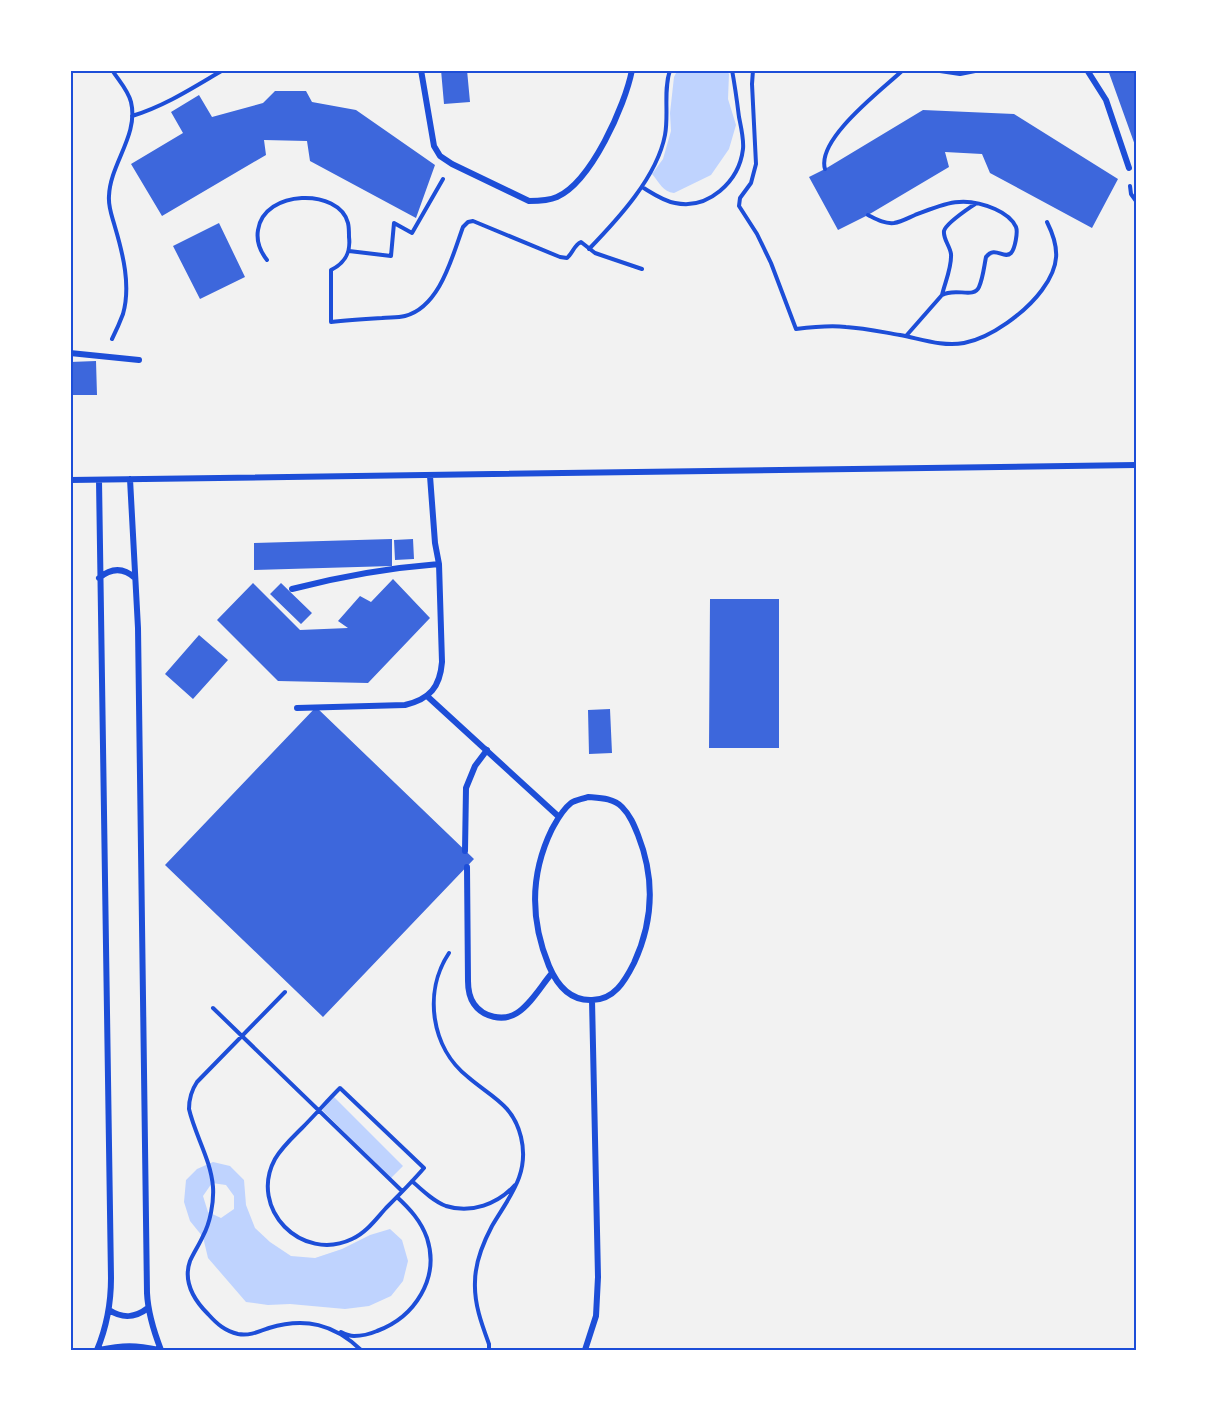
<svg xmlns="http://www.w3.org/2000/svg" width="1207" height="1421" viewBox="0 0 1207 1421" font-family="Cabin,sans-serif">
<rect width="100%" height="100%" fill="#f2f2f2"/>
<!-- water -->
<path fill="#bfd3fe" fill-rule="evenodd" d="M677,71H727L729,74L728,99L736,125L729,149L711,175L674,193C663,192 659,182 652,174L663,159L671,131L670,113L674,77Z
M334,1097L403,1166L391,1178L322,1110Z
M213,1162L230,1166L244,1180L246,1205L255,1228L270,1242L291,1256L315,1258L342,1249L370,1235L390,1229L402,1240L408,1261L403,1281L391,1296L369,1306L345,1309L290,1304L268,1305L246,1302L208,1258L203,1237L190,1221L184,1202L186,1180L197,1169ZM212,1183L226,1185L234,1196V1209L221,1218L208,1212L203,1196Z"/>
<!-- building -->
<path fill="#3d67dc" d="M441,70H467L470,102L444,104Z
M1108,70H1136V148Z
M275,91H306L312,102L356,110L435,165L416,218L310,161L307,141L264,140L266,155L162,216L131,164L183,133L171,112L199,95L212,117L263,103Z
M923,110L1014,114L1118,179L1092,228L990,173L982,154L945,152L949,167L868,215L838,230L809,177L825,169Z
M219,223L245,277L200,299L173,246Z
M96,361L97,395H70V362Z
M392,539V566L254,570V543Z
M413,539L414,559L395,560L394,540Z
M393,579L430,618L368,683L278,681L217,620L253,583L300,630L348,628L338,621L360,596L371,602Z
M281,583L312,613L301,624L270,594Z
M710,599H779V748H709Z
M199,635L228,660L193,699L165,674Z
M316,707L474,859L323,1017L165,865Z
M610,709L612,753L589,754L588,710Z"/>
<g fill="none" stroke-linecap="round" stroke-linejoin="round">
<!-- path -->
<path stroke="#1d4ed8" stroke-width="4" d="M112,70C119,81 128,90 131,102C139,135 110,164 109,196C108,207 112,216 115,227C123,254 131,286 123,314C120,322 116,331 112,339
M753,70L752,84L756,164L751,183L740,198L739,206L757,234L771,263L796,329C812,327 829,325 846,327C864,328 882,332 900,335C921,339 943,347 964,343C991,338 1026,312 1042,290C1060,266 1060,248 1047,222
M132,116C165,106 194,87 223,70
M825,169C816,139 883,89 903,70
M1130,186L1131,194L1136,201
M642,187C652,193 663,201 675,203C708,210 739,182 743,149C744,139 741,127 739,117C737,101 735,86 732,70
M868,215C876,219 884,224 894,223C901,222 908,218 915,215C945,203 964,195 995,209C1004,213 1012,218 1016,227C1018,232 1015,249 1011,253C1004,260 995,245 986,257C984,267 983,278 979,287C974,299 955,287 942,295L906,336
M589,249C618,219 657,177 665,135C669,114 663,91 670,70
M349,251L391,256L394,223L412,233L443,179
M267,260C260,251 256,242 258,230C264,189 339,188 348,223C349,227 349,232 349,237C351,253 345,263 331,270V322C348,320 365,319 382,318C389,317 397,318 405,316C440,307 452,257 463,227L468,222L473,221L560,257L567,258C573,253 574,245 581,242L595,253L642,269
M942,295C945,282 952,267 951,254C950,246 943,239 944,231C946,223 968,209 975,204
M449,953C423,992 431,1048 468,1077C491,1097 513,1104 521,1137C530,1174 509,1197 492,1226C483,1243 475,1263 475,1282C474,1304 482,1325 489,1344V1350
M285,992L197,1082C191,1091 189,1098 189,1109C195,1135 211,1160 213,1187C214,1203 210,1223 203,1236C199,1245 194,1252 190,1261C183,1281 194,1300 208,1314C217,1324 225,1331 238,1334C249,1336 258,1332 269,1328C305,1317 334,1324 361,1350
M213,1008L402,1191
M340,1088L424,1168C412,1182 399,1195 386,1208C376,1219 366,1233 352,1239C302,1263 248,1209 275,1159C282,1147 292,1138 302,1128C315,1115 327,1101 340,1088Z
M412,1181C422,1190 433,1201 446,1206C471,1214 498,1204 515,1185
M341,1332C345,1334 350,1336 354,1336C362,1336 370,1334 377,1331C415,1317 440,1278 427,1238C421,1221 410,1209 397,1197"/>
<!-- minor -->
<path stroke="#1d4ed8" stroke-width="6" d="M421,70L434,146L440,156L452,164L529,201C538,201 548,201 557,197C591,182 625,106 632,70
M940,70L960,73L975,70
M1087,70L1106,100L1129,168
M70,353L139,360
M130,479L138,628L147,1293C148,1314 154,1332 161,1350
M70,480L1136,465
M99,578C111,568 123,567 135,578
M292,589C342,576 388,568 439,564
M427,696L558,816
M297,708L405,705C430,699 440,687 442,662L439,564L435,543L430,476
M588,797C600,798 613,798 622,807C630,815 634,825 638,835C655,878 653,922 634,963C625,981 614,1000 592,1000C570,1001 557,985 549,966C530,920 530,874 552,829C557,820 562,810 571,803C575,800 583,799 588,797Z
M465,851L466,788L475,766L487,750
M467,867L468,981C468,989 469,997 474,1004C483,1017 503,1022 517,1013C531,1004 541,986 552,973
M109,1310C123,1319 135,1318 148,1308
M97,1350C107,1326 111,1304 111,1278L99,480
M99,1350C123,1345 136,1345 159,1350
M585,1350L596,1316L598,1277L592,1000"/>
</g>
<!-- border -->
<rect width="1207" height="1421" fill="none" stroke="#ffffff" stroke-width="144"/>
<rect x="72" y="72" width="1063" height="1277" fill="none" stroke="#1d4ed8" stroke-width="2"/>
</svg>
